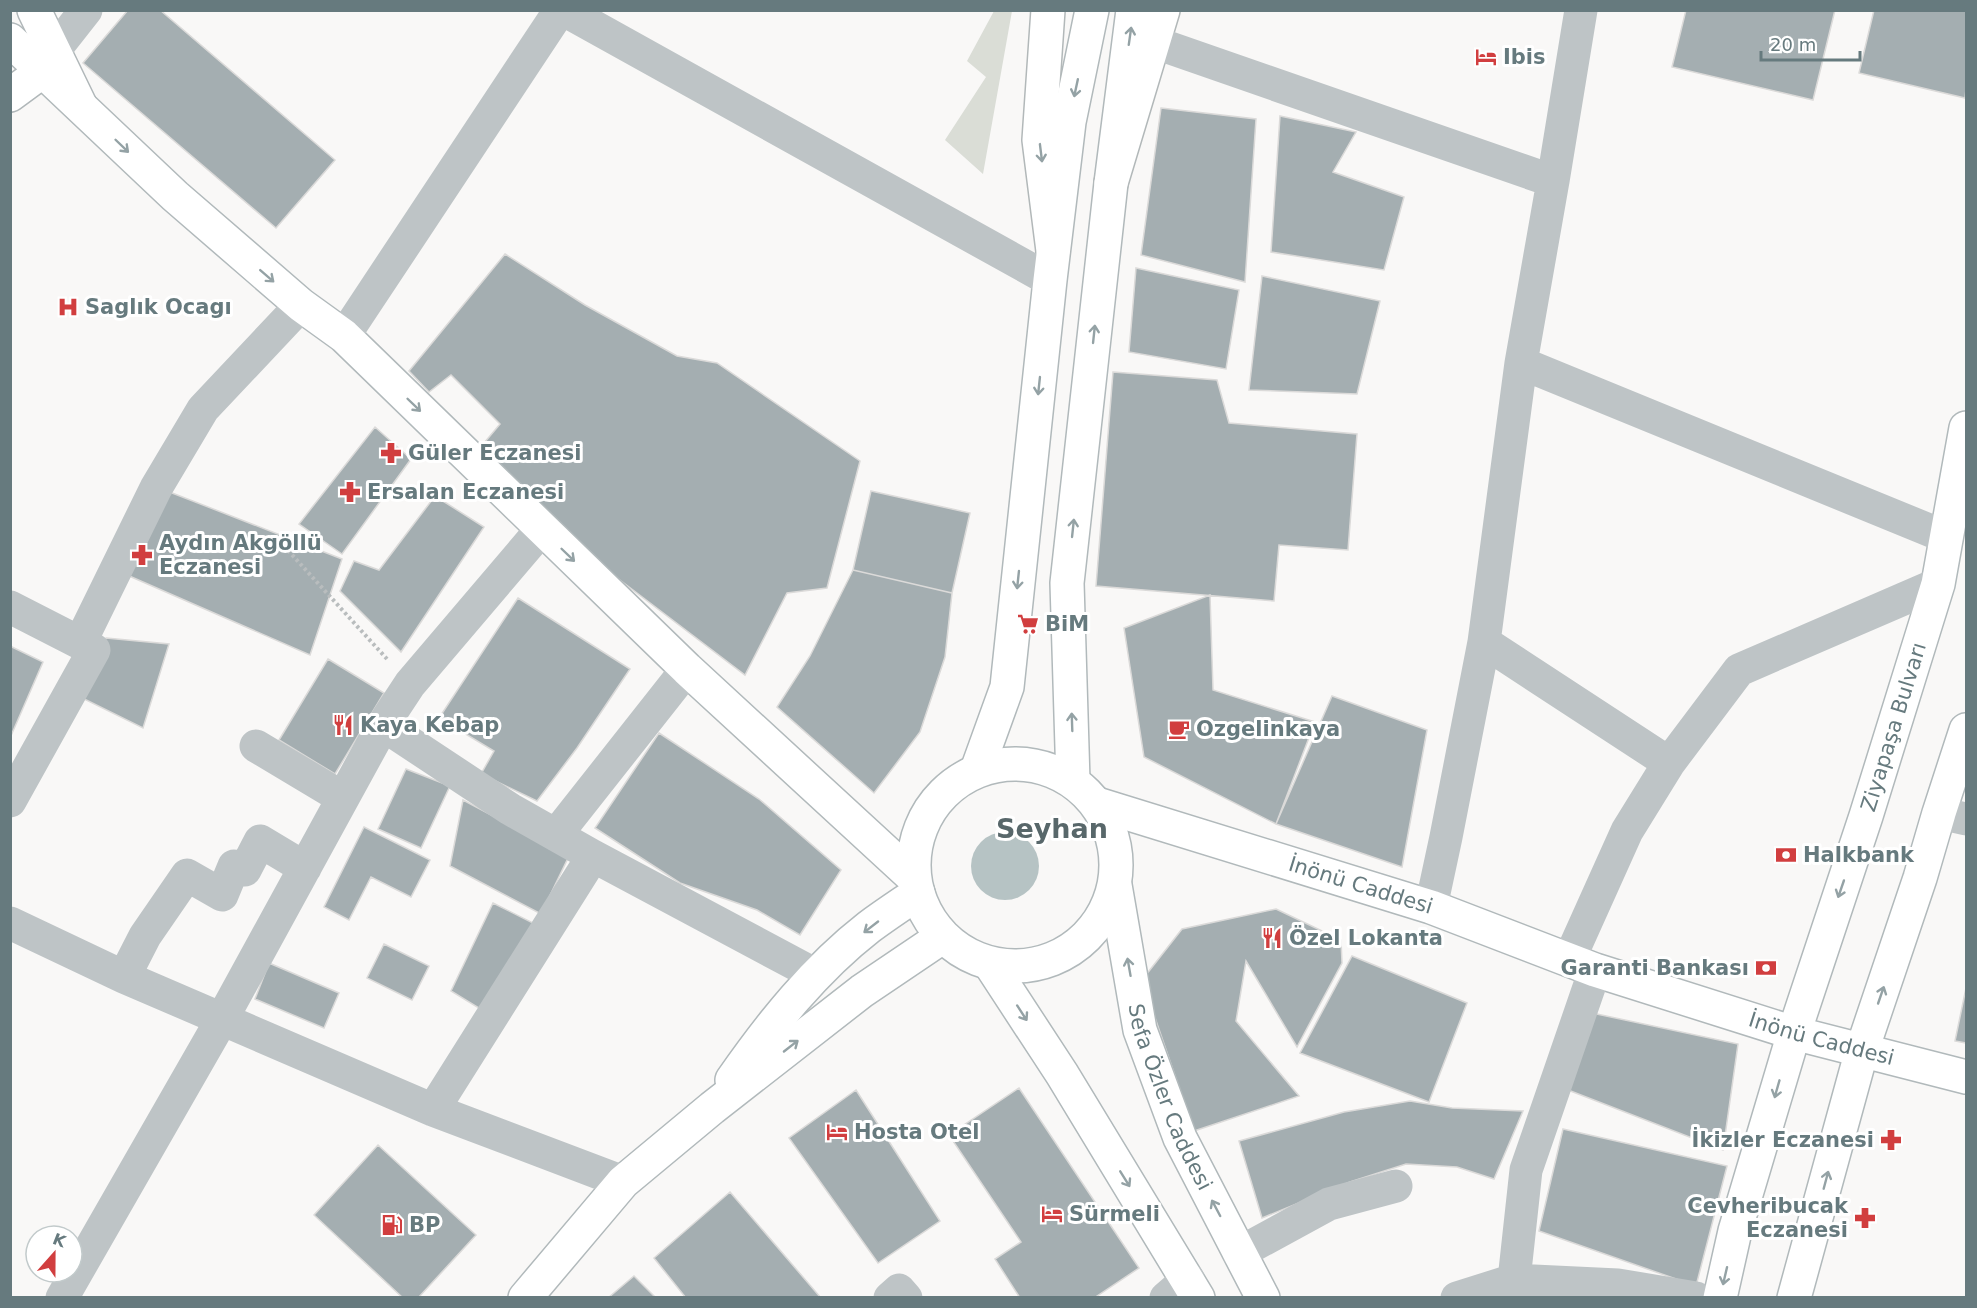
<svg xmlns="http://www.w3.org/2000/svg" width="1977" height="1308" viewBox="0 0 1977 1308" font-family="'DejaVu Sans',sans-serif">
<rect width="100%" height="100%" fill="#f9f8f7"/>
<!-- green -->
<path fill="#daddd6" d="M994,11H1012L983,174L945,140L986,77L967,61Z"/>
<!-- water -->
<path fill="#b6c3c4" d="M971 866a34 34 0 1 1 68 0a34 34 0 1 1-68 0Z"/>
<!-- building -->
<path fill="#a4aeb1" stroke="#dbdad9" stroke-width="1.5" d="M128,10H160L335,160L276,228L83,63Z
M1686,10H1835L1813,100L1672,67Z
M1874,10H1966V89L1965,98L1859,73Z
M1161,108L1256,119L1245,282L1141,255Z
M1280,116L1356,132L1333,172L1404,197L1384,270L1271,252Z
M505,254L585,305L677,356L717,363L860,461L827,588L787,593L745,675L550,527L474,455L500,424L451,375L429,392L409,371Z
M1136,268L1239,290L1226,369L1129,352Z
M1262,276L1380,301L1357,394L1249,390Z
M1113,372L1217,380L1229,423L1357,434L1348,550L1279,545L1274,601L1096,586Z
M375,427L411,459L342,554L299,524Z
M167,491L342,559L310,655L127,575Z
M871,491L970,513L952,593L853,570Z
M435,496L484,527L401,652L340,591L354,561L379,570Z
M853,570L952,593L945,657L920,732L874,793L777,707L810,656Z
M1210,595L1213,690L1315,722L1276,824L1144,757L1124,628Z
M518,598L630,669L577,748L537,801L481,774L494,751L439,718Z
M106,638L169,644L143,728L74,694Z
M10,646L43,662L10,738Z
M328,659L384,693L335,774L279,740Z
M1332,696L1427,730L1402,867L1276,824Z
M659,733L759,799L841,870L800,935L757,910L680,883L595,828Z
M406,769L450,786L421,848L378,829Z
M463,800L569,856L541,914L450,866Z
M364,827L430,860L411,897L371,877L349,920L324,907Z
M493,903L535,924L482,1010L451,991Z
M1276,909L1341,940L1342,963L1297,1047L1246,961L1236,1021L1299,1096L1194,1131L1142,980L1182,929Z
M384,944L429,966L412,1000L367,978Z
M1352,956L1467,1003L1429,1102L1300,1053Z
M269,963L339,993L324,1028L255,999Z
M1966,988V1043L1955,1041Z
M1592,1013L1738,1044L1723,1150L1568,1090Z
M1019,1088L1139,1268L1094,1298H1020L995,1259L1021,1242L949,1135Z
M856,1090L940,1221L878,1263L789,1138Z
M1410,1101L1452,1108L1523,1111L1494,1179L1457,1167L1406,1164L1350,1182L1262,1218L1239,1141L1344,1112Z
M1563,1129L1727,1166L1696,1286L1539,1231Z
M378,1145L476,1235L418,1298H403L314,1215Z
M730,1192L821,1298H686L654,1258Z
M634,1276L656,1298H608Z"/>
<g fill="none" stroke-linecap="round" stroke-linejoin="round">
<defs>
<g id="secondary">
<path d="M10,40L175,196L301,305L344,336L687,669L913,877"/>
<circle cx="1015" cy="865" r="101"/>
<path d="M977,770L1007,687L1050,280L1069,122L1092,10"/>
<path d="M1073,781L1067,583L1111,183L1133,10"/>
<path id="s1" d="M1097,804L1431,907L1595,970L1794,1033L1966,1077"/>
<path id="s2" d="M1115,885L1140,1030L1180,1138L1263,1298"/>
<path d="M990,964L1062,1074L1198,1298"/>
<path d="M732,1080C771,1024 815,969 869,927C885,915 902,904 918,893"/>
<path d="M525,1298L623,1182L712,1108L862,991L942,937"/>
<path id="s3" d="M1720,1298L1735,1231L1794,1033L1866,816L1938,584L1966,428"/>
<path d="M1794,1298L1862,1050L1920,878L1939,813L1966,730"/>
</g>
<path id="primary" d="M34,10L80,105
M10,95L44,70"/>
<path id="trunk" d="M1048,10L1039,140L1053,251
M1111,183L1163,10"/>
</defs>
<!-- secondary casing -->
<use href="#secondary" stroke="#b1b9bb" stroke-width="36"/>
<!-- primary casing -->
<use href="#primary" stroke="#b0b7b9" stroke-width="36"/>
<!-- trunk casing -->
<use href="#trunk" stroke="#b2b8b9" stroke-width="36"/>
<!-- path -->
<path stroke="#b9bdbe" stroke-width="4" stroke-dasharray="3 3" stroke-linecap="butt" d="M284,546L387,659"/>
<!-- minor -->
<path stroke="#bec4c6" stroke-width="33" d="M573,15L1050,280
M1153,42L1553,181L1581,10
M53,52L86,10
M344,336L560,10
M1521,363L1553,181
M10,607L94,650L10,801
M1484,642L1669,763
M80,643L156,488L203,409L301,305
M383,725L510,809L593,856L816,975
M256,746L343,798
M1939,813L1966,819
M556,835L687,669
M1431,907L1446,837L1484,642L1521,363L1946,537
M10,923L124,977L433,1110L623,1182
M1569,960L1627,831L1669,763L1739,670L1938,584
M124,977L145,936L187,875L222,895L234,866L245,870L260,841L305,868
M433,1110L593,856
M1239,1253L1329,1204L1396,1186
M1514,1280L1618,1285L1696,1298
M62,1298L222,1019L383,725L410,684L541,530
M890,1298L899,1290L906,1298
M1166,1298L1188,1279
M1457,1298L1514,1280L1526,1170L1595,970"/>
<!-- secondary -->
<use href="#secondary" stroke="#fff" stroke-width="33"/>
<!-- primary -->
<use href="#primary" stroke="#fff" stroke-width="33"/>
<!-- trunk -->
<use href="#trunk" stroke="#fff" stroke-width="33"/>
</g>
<!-- one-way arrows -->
<defs><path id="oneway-shaft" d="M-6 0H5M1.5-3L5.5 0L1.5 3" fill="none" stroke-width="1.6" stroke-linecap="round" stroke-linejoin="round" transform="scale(1.5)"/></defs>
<g stroke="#94a2a5">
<use href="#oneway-shaft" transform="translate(1130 36) rotate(-82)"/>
<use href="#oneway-shaft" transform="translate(1076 88) rotate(102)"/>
<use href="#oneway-shaft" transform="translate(122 146) rotate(44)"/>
<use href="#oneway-shaft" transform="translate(1041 153) rotate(83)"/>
<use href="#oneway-shaft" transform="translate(267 276) rotate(41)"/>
<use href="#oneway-shaft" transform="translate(1094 334) rotate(-84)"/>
<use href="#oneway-shaft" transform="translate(1039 386) rotate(96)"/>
<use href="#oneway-shaft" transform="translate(414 405) rotate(44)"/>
<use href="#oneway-shaft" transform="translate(1073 528) rotate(-84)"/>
<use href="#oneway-shaft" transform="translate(568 555) rotate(44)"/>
<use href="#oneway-shaft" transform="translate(1018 580) rotate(96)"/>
<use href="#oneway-shaft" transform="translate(1072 722) rotate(-92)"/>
<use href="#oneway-shaft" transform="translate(1841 889) rotate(109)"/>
<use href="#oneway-shaft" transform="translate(871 927) rotate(142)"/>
<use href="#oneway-shaft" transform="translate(1129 967) rotate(-100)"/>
<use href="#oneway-shaft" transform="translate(1881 995) rotate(-71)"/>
<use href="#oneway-shaft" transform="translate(1022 1013) rotate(57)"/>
<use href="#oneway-shaft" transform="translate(791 1046) rotate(-38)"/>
<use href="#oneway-shaft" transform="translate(1777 1089) rotate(106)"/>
<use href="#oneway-shaft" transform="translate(1125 1179) rotate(58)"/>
<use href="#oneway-shaft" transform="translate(1826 1180) rotate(-75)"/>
<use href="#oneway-shaft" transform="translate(1216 1208) rotate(-118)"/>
<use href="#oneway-shaft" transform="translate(1725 1276) rotate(103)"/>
</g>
<!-- icons -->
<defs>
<symbol id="hotel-bare" viewBox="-9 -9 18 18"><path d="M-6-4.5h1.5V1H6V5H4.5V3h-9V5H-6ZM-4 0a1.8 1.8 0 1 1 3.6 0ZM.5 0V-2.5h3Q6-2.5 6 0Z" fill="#d13e3f" stroke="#fff" stroke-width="2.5" paint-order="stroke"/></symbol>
<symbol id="hospital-bare" viewBox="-9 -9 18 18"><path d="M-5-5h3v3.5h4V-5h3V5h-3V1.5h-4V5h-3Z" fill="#d13e3f" stroke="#fff" stroke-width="2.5" paint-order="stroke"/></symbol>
<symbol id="pharmacy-bare" viewBox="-9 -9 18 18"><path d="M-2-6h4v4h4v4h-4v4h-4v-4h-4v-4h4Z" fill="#d13e3f" stroke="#fff" stroke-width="2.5" paint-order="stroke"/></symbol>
<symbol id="supermarket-bare" viewBox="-9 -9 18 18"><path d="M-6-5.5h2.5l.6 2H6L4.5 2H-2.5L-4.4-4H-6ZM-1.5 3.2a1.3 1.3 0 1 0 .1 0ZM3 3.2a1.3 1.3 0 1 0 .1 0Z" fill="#d13e3f" stroke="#fff" stroke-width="2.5" paint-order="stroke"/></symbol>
<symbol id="restaurant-bare" viewBox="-9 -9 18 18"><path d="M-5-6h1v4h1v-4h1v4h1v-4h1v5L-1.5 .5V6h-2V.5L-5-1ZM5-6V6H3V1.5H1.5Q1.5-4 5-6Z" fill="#d13e3f" stroke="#fff" stroke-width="2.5" paint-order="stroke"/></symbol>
<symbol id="cafe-bare" viewBox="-9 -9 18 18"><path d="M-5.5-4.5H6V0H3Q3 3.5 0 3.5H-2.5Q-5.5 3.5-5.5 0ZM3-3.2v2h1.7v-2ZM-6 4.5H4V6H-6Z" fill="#d13e3f" stroke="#fff" stroke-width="2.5" paint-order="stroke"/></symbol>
<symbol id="bank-bare" viewBox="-9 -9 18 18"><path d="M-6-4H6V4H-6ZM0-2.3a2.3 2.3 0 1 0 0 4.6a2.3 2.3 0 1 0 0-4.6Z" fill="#d13e3f" stroke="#fff" stroke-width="2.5" paint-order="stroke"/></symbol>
<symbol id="fuel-bare" viewBox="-9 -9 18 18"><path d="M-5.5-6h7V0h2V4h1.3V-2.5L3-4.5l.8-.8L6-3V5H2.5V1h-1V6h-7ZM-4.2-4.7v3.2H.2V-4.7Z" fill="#d13e3f" stroke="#fff" stroke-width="2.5" paint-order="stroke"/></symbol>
</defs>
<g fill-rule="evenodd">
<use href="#hotel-bare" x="1471" y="42" width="30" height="30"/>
<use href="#hospital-bare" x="53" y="292" width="30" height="30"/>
<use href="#pharmacy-bare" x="376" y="438" width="30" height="30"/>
<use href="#pharmacy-bare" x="335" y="477" width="30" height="30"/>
<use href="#pharmacy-bare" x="127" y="540" width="30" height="30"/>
<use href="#supermarket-bare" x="1013" y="609" width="30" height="30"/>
<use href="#restaurant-bare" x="328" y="710" width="30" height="30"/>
<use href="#cafe-bare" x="1164" y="714" width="30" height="30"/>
<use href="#bank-bare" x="1771" y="840" width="30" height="30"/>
<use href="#restaurant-bare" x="1257" y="923" width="30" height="30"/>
<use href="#bank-bare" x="1751" y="953" width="30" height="30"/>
<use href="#hotel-bare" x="822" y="1117" width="30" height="30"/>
<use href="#pharmacy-bare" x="1876" y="1125" width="30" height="30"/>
<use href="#hotel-bare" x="1037" y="1199" width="30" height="30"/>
<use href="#pharmacy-bare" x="1850" y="1203" width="30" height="30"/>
<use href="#fuel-bare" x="377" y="1210" width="30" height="30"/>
</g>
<g text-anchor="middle" stroke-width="6" stroke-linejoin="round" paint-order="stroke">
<!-- poi labels -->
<g font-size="21" font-weight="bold" fill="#667a7e" stroke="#fff" text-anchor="start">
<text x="1503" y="64">Ibis</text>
<text x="85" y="314">Saglık Ocagı</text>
<text x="408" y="460">Güler Eczanesi</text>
<text x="367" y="499">Ersalan Eczanesi</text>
<text x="159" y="550">Aydın Akgöllü<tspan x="159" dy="24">Eczanesi</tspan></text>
<text x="1045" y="631">BiM</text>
<text x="360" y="732">Kaya Kebap</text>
<text x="1196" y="736">Ozgelinkaya</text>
<text x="1803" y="862">Halkbank</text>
<text x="1289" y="945">Özel Lokanta</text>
<text x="1749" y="975" text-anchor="end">Garanti Bankası</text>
<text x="854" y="1139">Hosta Otel</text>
<text x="1874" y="1147" text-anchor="end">İkizler Eczanesi</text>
<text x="1848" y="1213" text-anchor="end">Cevheribucak<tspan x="1848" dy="24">Eczanesi</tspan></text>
<text x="1069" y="1221">Sürmeli</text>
<text x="409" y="1232">BP</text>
</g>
<!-- street labels -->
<g font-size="21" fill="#667a7e" stroke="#fff">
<text dy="7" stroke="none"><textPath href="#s3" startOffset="597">Ziyapaşa Bulvarı</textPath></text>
<text dy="7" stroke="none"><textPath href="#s1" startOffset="276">İnönü Caddesi</textPath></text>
<text dy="7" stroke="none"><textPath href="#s1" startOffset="762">İnönü Caddesi</textPath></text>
<text dy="7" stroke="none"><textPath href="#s2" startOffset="220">Sefa Özler Caddesi</textPath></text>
</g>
<!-- district labels -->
<g font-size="27" font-weight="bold" fill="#58676a" stroke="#fff">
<text x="1052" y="838">Seyhan</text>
</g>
</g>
<!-- border -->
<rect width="1977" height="1308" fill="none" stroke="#667a7e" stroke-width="24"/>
<!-- north arrow -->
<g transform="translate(54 1254) rotate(21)"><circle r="28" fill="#ffffff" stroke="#c2cacb" stroke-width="1.5"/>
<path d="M0-4.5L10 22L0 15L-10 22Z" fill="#d13e3f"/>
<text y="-9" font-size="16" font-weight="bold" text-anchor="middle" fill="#667a7e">K</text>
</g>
<!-- scale -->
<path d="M1761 51v9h99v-9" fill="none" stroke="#667a7e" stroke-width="3"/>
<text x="1770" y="51" font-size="18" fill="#667a7e" stroke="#ffffff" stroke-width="4.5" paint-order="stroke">20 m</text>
</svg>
